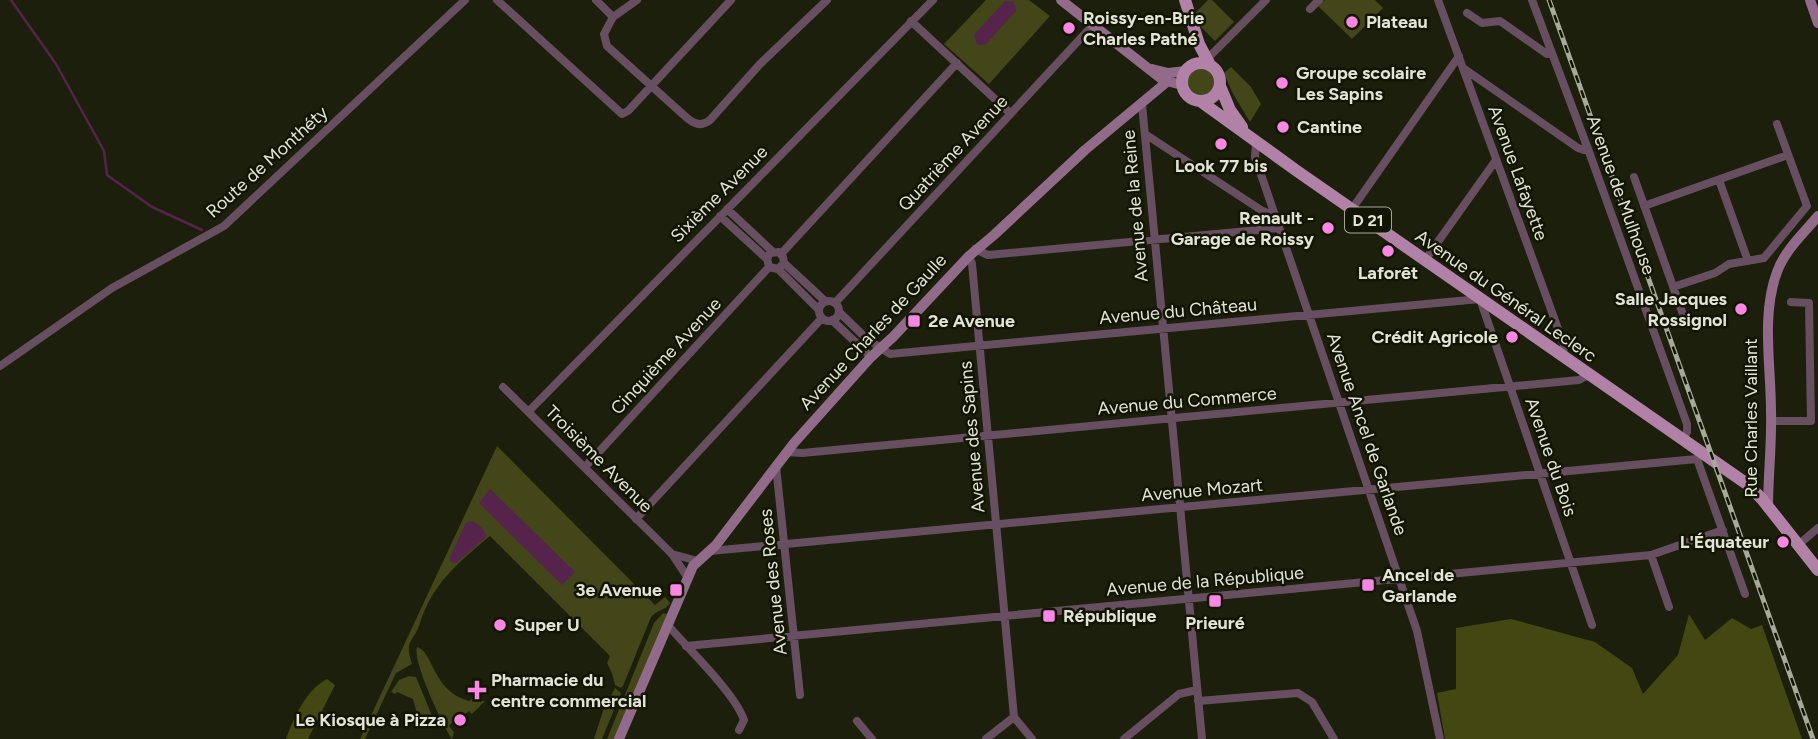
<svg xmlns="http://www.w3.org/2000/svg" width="1818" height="739" viewBox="0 0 1818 739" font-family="Figtree,sans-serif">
<rect width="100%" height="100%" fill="#1c1f0b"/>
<!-- green -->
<path fill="#424619" d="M986,0H1029L1050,16L989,84L944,44Z
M1208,0H1212L1234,22L1215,41L1199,25L1195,13Z
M1324,0H1375L1383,8L1352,39L1318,6Z
M1186 82a15 15 0 1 1 30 0a15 15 0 1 1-30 0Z
M1231,67L1251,87L1261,104L1250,122L1232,92L1224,73Z
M497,446L655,605L665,597L670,603C666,610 657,610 651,617L623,686L621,688L615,685L612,673L607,663L610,656L490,536C459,562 432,584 420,623C413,644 404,639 412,664L396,673L365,739H360Z
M663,613L667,614L615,739H607L654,623Z
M417,647C434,652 432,691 469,701L472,699L485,701L472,714L469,711L461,717L459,715L449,726L454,732L452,739C443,726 412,661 417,647Z
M409,676L416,677L435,723L433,727H426L424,723L419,720L413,699L397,692L395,694L391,692L399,680Z
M615,688L621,693L602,739H594L603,711Z"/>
<!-- forest -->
<path fill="#434812" d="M1689,614L1705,640L1732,618L1751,629L1762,625L1802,739H1445L1437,693L1456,689V628L1511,619L1595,642L1632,668L1643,694L1678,655Z
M327,679L335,685L308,739H286C294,717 306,690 327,679Z"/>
<!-- water -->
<path fill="#55234c" d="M1005,1L1014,2L1016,11L985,45H977L974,35Z
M490,489L575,572L562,585L479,503Z
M470,521C477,522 486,530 486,537L456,563H453L450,560V557L466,523Z"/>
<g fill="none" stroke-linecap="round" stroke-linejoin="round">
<!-- stream -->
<path stroke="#55234c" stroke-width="2.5" d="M11,0L56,64L104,151L107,175L152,207L202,230"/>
<!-- street -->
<path stroke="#674f61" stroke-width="8" d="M497,0L622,114L628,111L731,0
M596,0L613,17L637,0
M1438,0L1564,345L1563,357
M1532,0L1588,149L1687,424V432L1683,440
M1310,9L1319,0
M1467,13L1482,23L1500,21L1547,54H1552
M613,17L604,34L607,46L687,118C694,124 702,127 710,120L760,64L827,0
M911,21L1010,113
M1207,59L1266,0
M1463,68L1578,148L1584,150L1588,149
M1142,104L1202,739
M1145,134L1261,210L1276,217
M1256,143L1255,157L1417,631L1440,739
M1634,177L1686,323
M1719,180L1748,261
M1644,206L1788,155
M727,209L773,252
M1352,209L1459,56
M720,216L767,259L769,267L778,269L784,263L783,257L779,252L770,253L767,259
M975,249L988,255L1279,228
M781,254L957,63
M969,256L972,264L1014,717L1032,739
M1425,260L1496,160
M784,263L825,301
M778,269L819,310
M1673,287L1715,273L1729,264L1764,258L1807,206L1777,124
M819 311a10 10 0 1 1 20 0a10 10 0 1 1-20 0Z
M835,303L1093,25
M839,312L867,339L890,354L1480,299L1592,625
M832,320L871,357
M0,366L112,288L224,226L465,0
M503,387L672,554L688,578
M529,411L933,0
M1771,421H1811L1809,303L1791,302
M787,452L802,453L1579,380L1588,375
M1697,459L1745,594
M776,466L800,695
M585,467L769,267
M636,519L822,318
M1798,545L1818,528
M710,551L1697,459
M672,554L698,561
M1651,555L1669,607
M667,624C687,648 735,693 744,720L739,730
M686,646L1651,555L1723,530
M1198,701L1298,693L1312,702L1334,739
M857,721L872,739
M986,739L1014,717
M1124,739L1179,694L1197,690"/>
<!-- secondary -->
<path stroke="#916b89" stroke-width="10" d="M1061,0L1163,80L1182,85
M1810,0L1818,23
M1152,69L1168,73L1186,71
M1768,508C1768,476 1772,443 1771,411C1771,366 1761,315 1777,272C1785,250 1803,234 1818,216
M619,739L693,566L716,545L794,443L871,357L893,337L969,256L994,235L1085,150L1168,81"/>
<!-- primary -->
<path stroke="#b281a7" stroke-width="12" d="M1185,0L1199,44L1210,65
M1182 82a19 19 0 1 1 38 0a19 19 0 1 1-38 0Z
M1220,86L1230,110L1242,127
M1200,101L1297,171L1747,484L1762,499L1818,570"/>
<defs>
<path id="rail" d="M1549,0L1813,739"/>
</defs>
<!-- rail casing -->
<use href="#rail" stroke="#a7aa9b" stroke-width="5"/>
<!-- rail -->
<use href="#rail" stroke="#131503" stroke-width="2.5" stroke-dasharray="8" stroke-linecap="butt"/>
</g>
<!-- markers -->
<g fill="#fb87e5" stroke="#131503" stroke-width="2.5">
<circle cx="1352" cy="22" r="7"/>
<circle cx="1069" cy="28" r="7"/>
<circle cx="1282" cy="83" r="7"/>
<circle cx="1283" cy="127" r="7"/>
<circle cx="1221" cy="144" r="7"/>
<circle cx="1328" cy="228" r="7"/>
<circle cx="1388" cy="251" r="7"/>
<circle cx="1741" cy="309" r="7"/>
<rect x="907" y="314" width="14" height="14" rx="3.5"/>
<circle cx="1512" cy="337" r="7"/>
<circle cx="1783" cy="542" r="7"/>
<rect x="1361" y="578" width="14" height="14" rx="3.5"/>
<rect x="669" y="583" width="14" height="14" rx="3.5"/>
<rect x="1208" y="594" width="14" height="14" rx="3.5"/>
<rect x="1042" y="609" width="14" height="14" rx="3.5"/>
<circle cx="500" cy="625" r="7"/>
<path d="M473.5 679.5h7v7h7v7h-7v7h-7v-7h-7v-7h7z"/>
<circle cx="460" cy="720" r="7"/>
</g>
<g text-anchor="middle" stroke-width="5" stroke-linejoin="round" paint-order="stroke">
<!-- shield labels -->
<rect fill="#131503" stroke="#a3a697" stroke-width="2" x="1345" y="207.5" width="46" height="25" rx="5"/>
<g font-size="16" font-weight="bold" fill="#e1e4d7">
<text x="1368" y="226">D 21</text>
</g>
<!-- poi labels -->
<g font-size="18" font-weight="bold" fill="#e1e4d7" stroke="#131503" text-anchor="start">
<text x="1083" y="24">Roissy-en-Brie<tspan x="1083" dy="21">Charles Pathé</tspan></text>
<text x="1366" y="28">Plateau</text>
<text x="1296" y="79">Groupe scolaire<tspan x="1296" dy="21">Les Sapins</tspan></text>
<text x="1297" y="133">Cantine</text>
<text x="1221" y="172" text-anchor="middle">Look 77 bis</text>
<text x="1314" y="224" text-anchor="end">Renault -<tspan x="1314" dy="21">Garage de Roissy</tspan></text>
<text x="1388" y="279" text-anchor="middle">Laforêt</text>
<text x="1727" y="305" text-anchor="end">Salle Jacques<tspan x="1727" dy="21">Rossignol</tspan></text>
<text x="928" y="327">2e Avenue</text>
<text x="1498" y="343" text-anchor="end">Crédit Agricole</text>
<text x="1769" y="548" text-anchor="end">L'Équateur</text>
<text x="1382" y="581">Ancel de<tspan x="1382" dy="21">Garlande</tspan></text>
<text x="662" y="596" text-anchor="end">3e Avenue</text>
<text x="1063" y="622">République</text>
<text x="1215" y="629" text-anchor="middle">Prieuré</text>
<text x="514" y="631">Super U</text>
<text x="491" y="686">Pharmacie du<tspan x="491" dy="21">centre commercial</tspan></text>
<text x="446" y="726" text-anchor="end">Le Kiosque à Pizza</text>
</g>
<!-- street labels -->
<g font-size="18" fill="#e1e4d7" stroke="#131503">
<text transform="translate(953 153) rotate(-47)" y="6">Quatrième Avenue</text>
<text transform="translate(267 162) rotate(-42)" y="6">Route de Monthéty</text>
<text transform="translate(1518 173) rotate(70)" y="6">Avenue Lafayette</text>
<text transform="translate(719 194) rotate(-45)" y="6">Sixième Avenue</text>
<text transform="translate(1621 195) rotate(70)" y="6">Avenue de Mulhouse</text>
<text transform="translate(1135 206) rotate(-95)" y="6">Avenue de la Reine</text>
<text transform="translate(1506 296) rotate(35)" y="6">Avenue du Général Leclerc</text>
<text transform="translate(1178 311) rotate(-5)" y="6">Avenue du Château</text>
<text transform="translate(873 332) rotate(-47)" y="6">Avenue Charles de Gaulle</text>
<text transform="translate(666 356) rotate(-47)" y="6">Cinquième Avenue</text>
<text transform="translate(1187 401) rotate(-5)" y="6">Avenue du Commerce</text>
<text transform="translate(1751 418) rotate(-90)" y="6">Rue Charles Vaillant</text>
<text transform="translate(1367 434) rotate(71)" y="6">Avenue Ancel de Garlande</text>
<text transform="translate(972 437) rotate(-95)" y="6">Avenue des Sapins</text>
<text transform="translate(1551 457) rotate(71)" y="6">Avenue du Bois</text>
<text transform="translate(599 459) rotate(45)" y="6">Troisième Avenue</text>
<text transform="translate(1202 490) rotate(-5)" y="6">Avenue Mozart</text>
<text transform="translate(1205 581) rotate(-5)" y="6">Avenue de la République</text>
<text transform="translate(773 582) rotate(-96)" y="6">Avenue des Roses</text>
</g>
</g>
</svg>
